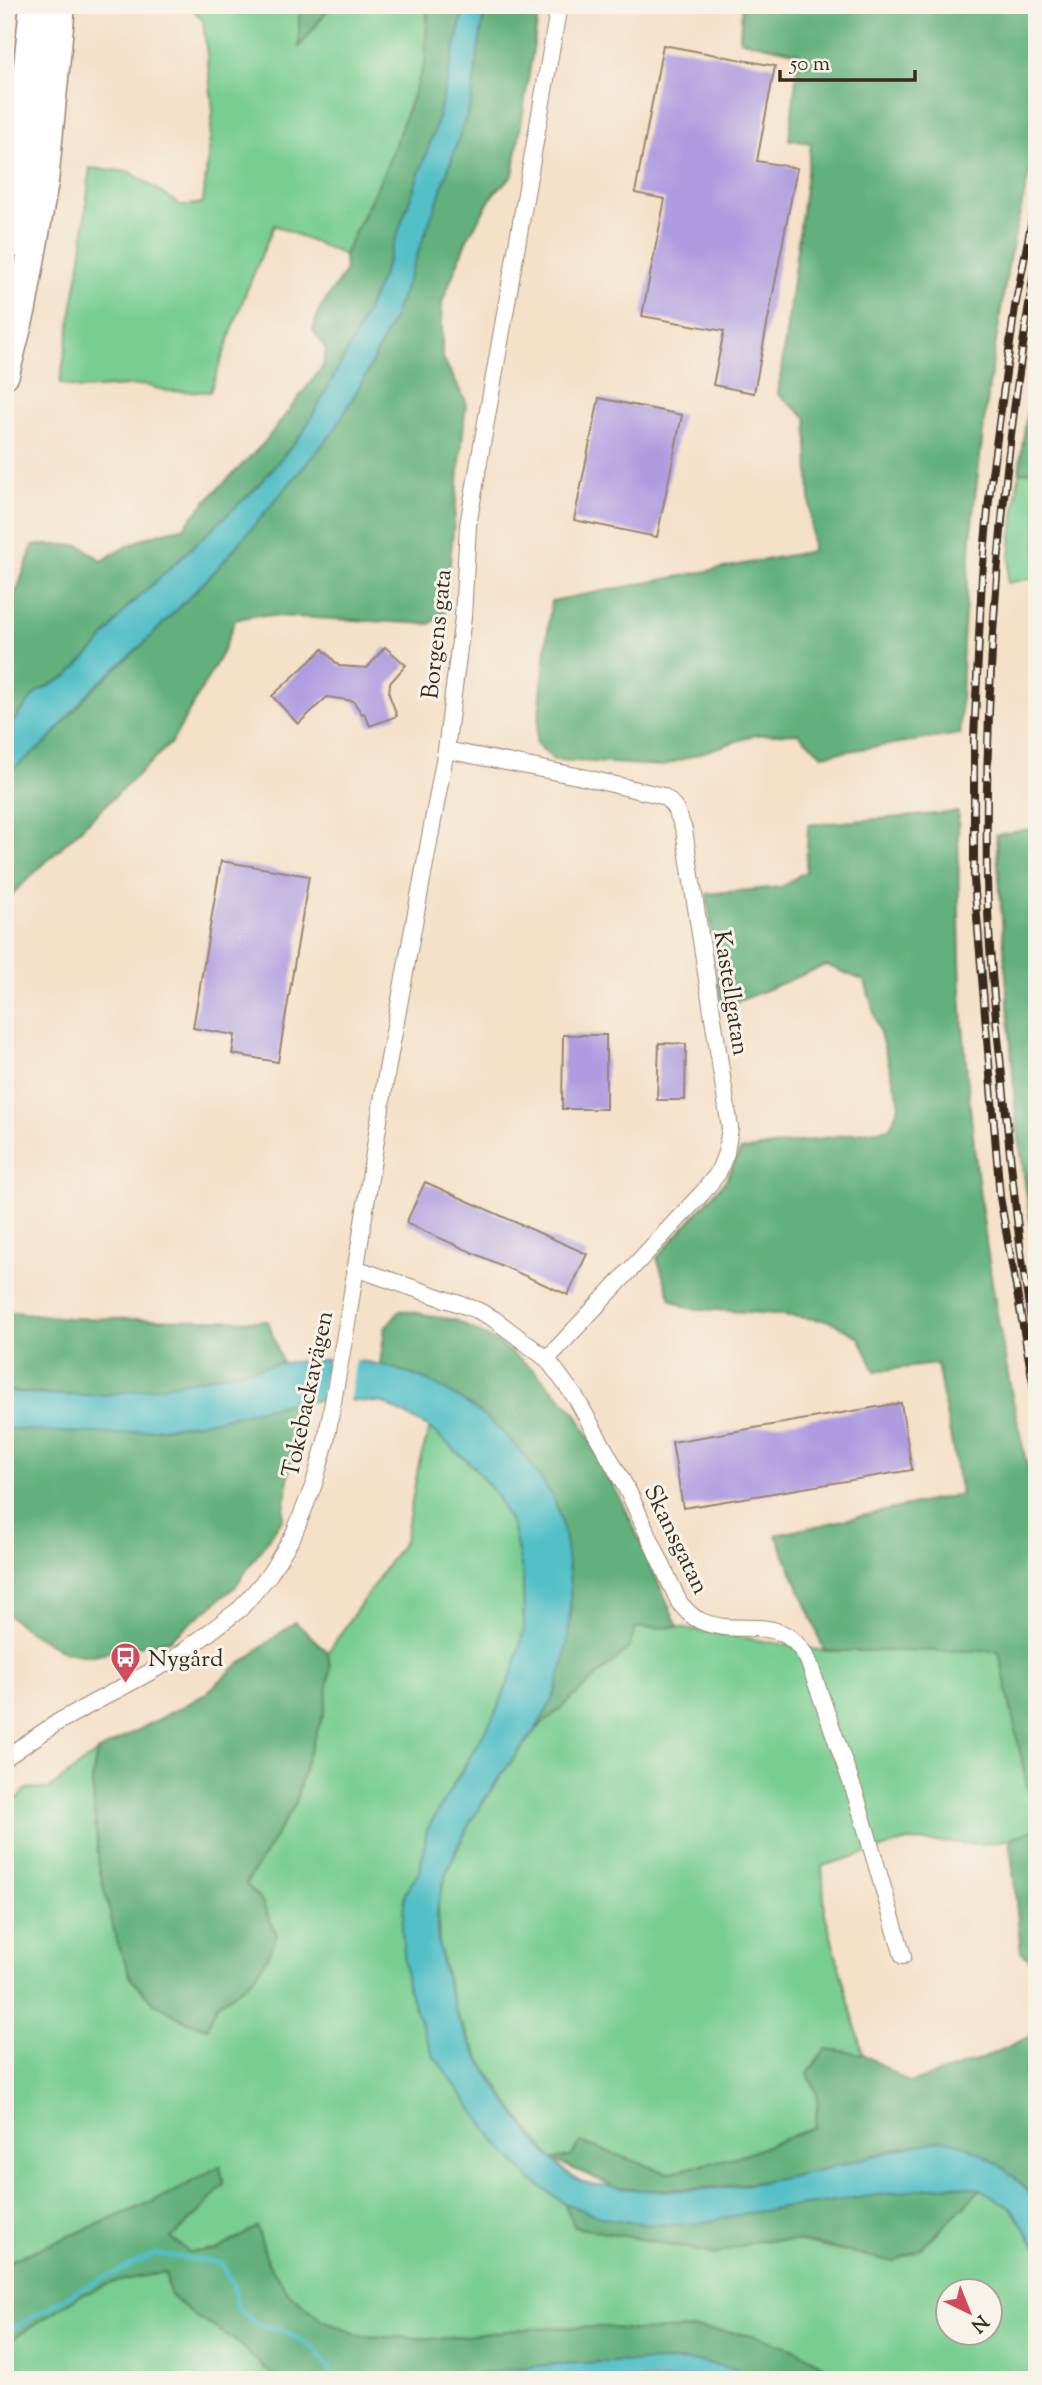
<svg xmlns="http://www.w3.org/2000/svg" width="1042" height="2385" viewBox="0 0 1042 2385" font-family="'Sorts Mill Goudy',serif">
<rect width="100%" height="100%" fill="#f7f3e8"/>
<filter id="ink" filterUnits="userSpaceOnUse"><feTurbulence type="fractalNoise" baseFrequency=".0143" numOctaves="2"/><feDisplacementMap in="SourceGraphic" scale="14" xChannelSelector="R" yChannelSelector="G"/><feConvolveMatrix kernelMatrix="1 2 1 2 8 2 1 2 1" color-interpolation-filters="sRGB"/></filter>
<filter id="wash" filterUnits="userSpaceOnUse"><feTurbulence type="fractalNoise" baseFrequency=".00686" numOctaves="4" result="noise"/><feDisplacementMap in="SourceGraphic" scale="28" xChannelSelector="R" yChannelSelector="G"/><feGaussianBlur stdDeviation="1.57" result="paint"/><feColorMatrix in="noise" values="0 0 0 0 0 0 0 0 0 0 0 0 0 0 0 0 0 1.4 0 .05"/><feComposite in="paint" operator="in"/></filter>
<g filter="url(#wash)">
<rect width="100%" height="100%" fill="#f5e0c8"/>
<!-- green -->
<path fill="#78cd91" stroke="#5a7c58" stroke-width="2" fill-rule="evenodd" d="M189,5H299L300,46L332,5H428L425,63L387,166L344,255L274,225L244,297L210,392L168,391L144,385L80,389L60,383L82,252L90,168L130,172L182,206L203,203L213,110L203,20Z
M1037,470V577L1007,583L1019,473Z
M430,1428L474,1467L495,1493L513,1527L523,1574L524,1630L513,1672L495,1714L427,1829L420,1870L405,1894L402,1931L530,2179L564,2203L575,2227L679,2246L714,2255L759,2240L798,2241L844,2252L955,2213L981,2189L1012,2209L1037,2248V2380H842L831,2370L795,2349L753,2335L696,2329L639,2331L603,2327L534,2328L440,2339L362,2336L322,2320L288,2292L268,2263L257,2227L217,2250L189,2252L170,2238L200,2212L220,2166L166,2196L5,2263V1810L28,1788L49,1789L97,1752L92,1781L99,1867L116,1939L132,1980L153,2002L207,2028L217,2004L236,1992L262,1902L246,1884L295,1804L330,1670L328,1652L405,1539L419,1463ZM948,2290H990V2332H948Z
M678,1627L824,1651H999L1036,1829L1010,1839L985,1844L907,1841L822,1866L825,1914L863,2054L826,2049L815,2127L744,2155L667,2173L582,2143L571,2157L552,2159L517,2115L480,2059L455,2011L439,1947L438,1901L450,1865L470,1823L507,1767L537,1729L628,1649L636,1628Z
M165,2272L195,2316L232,2338L278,2380H5V2344L79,2296L114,2282Z"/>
<!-- forest -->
<path fill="#62b07b" stroke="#4e6d4c" stroke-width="2" d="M299,5H332L299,47Z
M428,5H465L435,130L382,277L354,340L303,433L256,488L126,609L96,648L68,676L37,692L5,732V611L18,588L33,545H80L102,561C128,544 152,533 183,528L208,499L263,444L323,366L326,349L313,330L319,310L345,272L344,255L387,166L425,63Z
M485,5H540L513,175L494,193L467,239L442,303V356L466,402L445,612L430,624L256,615L235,620L223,651L172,742L5,901V775L48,741L89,693L144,643L216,570L334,431L366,375L393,319L438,199L471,102Z
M742,5H1037V140L1009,260L988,392L973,514L963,640L960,734L822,755L798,733L755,735L662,766L554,760L536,743L551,601L812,551L807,418L778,394L811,143L789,140L799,53L740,40Z
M1037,359V470L1019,473L1025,425Z
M958,812C959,883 958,955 963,1025C975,1187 998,1350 1037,1508V1966L1021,1952L1010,1839L1036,1829L999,1651H824L810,1613L776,1535L961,1494L937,1364L875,1371L859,1337L830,1321L774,1314L688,1308L671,1299L657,1258L726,1180L740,1151L890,1128L900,1103L865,981L826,965L722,1008L707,894L781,887L806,871L808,825Z
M1037,828V1269L1016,1117L996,835Z
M400,1310L455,1320L494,1340L534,1370L577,1414L626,1510L678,1627L636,1628L628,1649L537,1729L554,1694L563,1665L571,1612L569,1569L554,1501L526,1458L499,1429L428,1381L380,1365L385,1328Z
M5,1311L68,1318L268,1321L282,1363C223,1375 162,1392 102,1395C69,1396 37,1394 5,1390Z
M298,1402L283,1518L235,1587L169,1640L88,1656L64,1652L25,1629L5,1612V1428C59,1433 112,1436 166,1428C211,1422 254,1408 298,1402Z
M295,1622L328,1652L330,1670L325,1710L307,1759L295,1804L246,1884L262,1902L277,1935L268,1956L254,1977L236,1992L217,2004L207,2028L185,2021L153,2002L132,1980L116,1939L99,1867L92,1781L97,1752L204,1695L233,1669Z
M1037,2024V2208L1026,2190L904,2147L838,2166L775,2180L719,2187L641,2191L615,2187L552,2159L571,2157L581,2142L667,2173L744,2155L815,2127L818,2097L808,2073L826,2049L863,2054L910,2083L982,2059L1029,2037Z
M220,2166L224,2184L200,2212L171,2238L189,2252L217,2250L257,2227L268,2263L288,2292L322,2320L361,2336L440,2339L534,2328L603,2327L639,2331L696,2329L753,2335L795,2349L831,2370L842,2380H760L739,2370L697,2361L553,2364L483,2373L460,2380H278L232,2338L195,2316L170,2295L165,2272L114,2282L79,2296L5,2344V2263L166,2196Z
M951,2185L981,2189L922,2248L894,2262L798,2241L759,2240L715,2255L679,2246L575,2227L564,2203L604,2218L645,2224L692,2225L747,2213Z"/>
<!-- water -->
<path fill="#52c0c7" stroke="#467572" stroke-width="2" d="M465,5H485L471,102L438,199L393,319L366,375L334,431L216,570L144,643L89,692L48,741L5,775V732L37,692L68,676L96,648L126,609L256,488L303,433L354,340L382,277L435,130Z
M334,1359C349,1361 366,1361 381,1365C444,1380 502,1421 538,1475C543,1484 551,1493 555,1502C565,1527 568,1560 570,1587C571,1623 567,1661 554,1695C541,1726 526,1741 507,1767C479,1805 449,1852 439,1899C432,1934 444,1974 454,2007C467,2049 542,2166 583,2182C592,2185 605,2185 614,2187C687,2198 768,2184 840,2165C868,2158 895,2149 923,2144C930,2143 940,2139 946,2140C974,2143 1030,2181 1037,2209C1039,2221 1037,2236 1037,2248L1012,2209L981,2189L951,2185L747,2213L692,2225L645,2224L603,2218L564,2203L530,2179L498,2144L433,2055L407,1987L402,1931L405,1893L420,1870L427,1830L495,1714L513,1672L524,1630L523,1574L513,1528L495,1493L474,1467L430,1428L383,1403L334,1399L281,1404L216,1420L119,1434L55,1432L5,1428V1391L47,1395H103L160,1387L282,1363Z
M697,2361L740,2370L760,2380H460C536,2359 619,2362 697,2361Z"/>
<!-- pier -->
<path fill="#f5e0c8" d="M329,1356L356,1358L349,1403H321Z"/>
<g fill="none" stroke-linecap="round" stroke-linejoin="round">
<!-- stream -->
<path stroke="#52c0c7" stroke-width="5" d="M5,2333L85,2287L155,2254L221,2263L234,2286L237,2308L257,2324L283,2330L315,2349L329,2368L332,2380"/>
</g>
<g id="blocks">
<!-- building -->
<path fill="#ae9be0" d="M663,45L775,66L757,161L797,168L754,393L713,385L724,331L642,316L665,199L635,193Z
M599,398L682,415L657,537L574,520Z
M385,647L406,665L390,683L389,694L397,716L370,726L364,713L362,714L353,701L327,697L298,724L272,696L323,649L339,666L367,668Z
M221,861L309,876L278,1062L232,1054L235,1035L193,1028Z
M563,1035H606V1109H562Z
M659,1043L686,1044L685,1100H657Z
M425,1182L587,1254L568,1295L406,1223Z
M901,1403L912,1470L683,1508L672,1442Z"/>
</g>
</g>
<g filter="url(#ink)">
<use href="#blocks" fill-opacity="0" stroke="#988573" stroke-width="2"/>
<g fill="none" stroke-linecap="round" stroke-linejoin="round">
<defs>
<path id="minor" d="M446,750L582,777L663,796C675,804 679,816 684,830L730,1128L726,1153L718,1173L704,1191L547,1359
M355,1268L477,1310L494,1319L547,1359L576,1398L629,1493L679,1602C685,1609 690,1616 699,1620C740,1640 780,1608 808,1660L857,1799L903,1956
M5,1758L58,1722L174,1659L240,1609L269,1575L293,1536L314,1484L326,1441L348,1318L387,1070L446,750L463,617L468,525L559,5"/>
<path id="motorway" d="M5,248L16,188L34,5
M5,374L22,308L44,182L61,5"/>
</defs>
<!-- minor casing -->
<use href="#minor" stroke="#988573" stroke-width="18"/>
<!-- motorway casing -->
<use href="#motorway" stroke="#988573" stroke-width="31"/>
<!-- minor -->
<use href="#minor" stroke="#fff" stroke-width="16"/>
<!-- motorway -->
<use href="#motorway" stroke="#fff" stroke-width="28"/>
<defs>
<path id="rail" d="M1037,194L1015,307L990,489L982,576L974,738V880L1000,1197L1037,1405
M1037,255C1002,462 984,667 987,877C988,955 998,1036 1006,1114C1014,1193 1021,1272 1037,1350"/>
</defs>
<!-- rail casing -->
<use href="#rail" stroke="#3b2a1e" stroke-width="8"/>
<!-- rail -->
<use href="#rail" stroke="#f7f3e8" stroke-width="5" stroke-dasharray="16" stroke-linecap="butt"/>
</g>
</g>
<!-- icons -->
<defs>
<symbol id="bus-pin" viewBox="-11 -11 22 30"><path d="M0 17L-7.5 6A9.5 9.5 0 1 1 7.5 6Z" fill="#d1495b" stroke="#f7f3e8"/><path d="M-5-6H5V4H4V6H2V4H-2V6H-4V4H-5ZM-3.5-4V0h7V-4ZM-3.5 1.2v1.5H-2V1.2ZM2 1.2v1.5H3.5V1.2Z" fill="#fff"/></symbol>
</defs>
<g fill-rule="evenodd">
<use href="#bus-pin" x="108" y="1640" width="35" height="47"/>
</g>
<g text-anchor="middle" stroke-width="6" stroke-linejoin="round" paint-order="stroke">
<!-- street labels -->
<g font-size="24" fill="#3b2a1e" stroke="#f7f3e8">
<text transform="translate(436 634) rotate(-84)" y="8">Borgens gata</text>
<text transform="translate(732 993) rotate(81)" y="8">Kastellgatan</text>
<text transform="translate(307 1394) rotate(-78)" y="8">Tokebackavägen</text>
<text transform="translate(677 1539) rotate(64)" y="8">Skansgatan</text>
</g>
<!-- poi labels -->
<g font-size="24" fill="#3b2a1e" stroke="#f7f3e8" text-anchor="start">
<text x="148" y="1666">Nygård</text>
</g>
</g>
<!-- margin -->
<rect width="1042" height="2385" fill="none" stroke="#f7f3e8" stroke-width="28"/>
<!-- north arrow -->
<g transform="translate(969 2312) rotate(137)"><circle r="33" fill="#f7f3e8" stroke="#aca397" stroke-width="2"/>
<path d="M0-5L12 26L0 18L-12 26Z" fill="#d1495b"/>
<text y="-10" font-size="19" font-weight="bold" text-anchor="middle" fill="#3b2a1e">N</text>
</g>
<!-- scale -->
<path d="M780 70v10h135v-10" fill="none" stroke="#3b2a1e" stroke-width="3.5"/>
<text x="790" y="70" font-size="21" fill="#3b2a1e" stroke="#f7f3e8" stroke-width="5" paint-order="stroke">50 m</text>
</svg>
